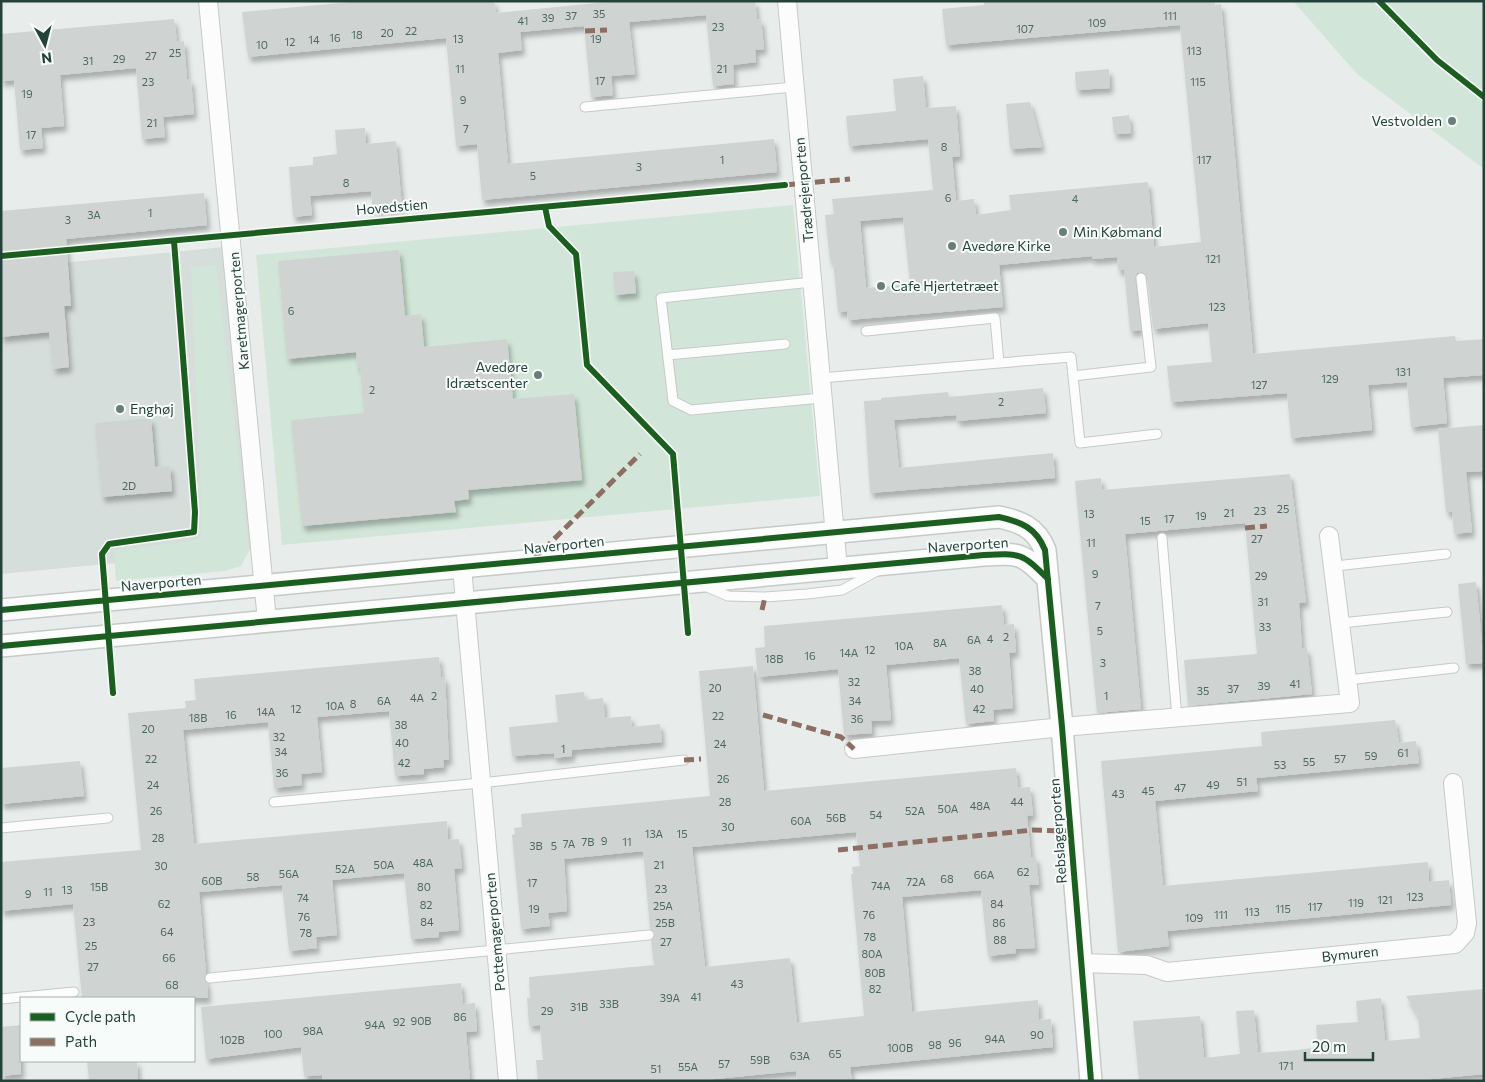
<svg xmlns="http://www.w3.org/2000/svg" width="1485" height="1082" viewBox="0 0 1485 1082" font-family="Commissioner,sans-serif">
<defs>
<filter id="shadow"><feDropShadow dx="3" dy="5.5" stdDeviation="2.5" flood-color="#0004"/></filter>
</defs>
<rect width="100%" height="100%" fill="#e8edeb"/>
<!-- built -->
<path fill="#d6dedb" d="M224,247L254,550L1,574V269Z"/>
<!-- green -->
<path fill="#d1e6d8" d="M1293,1H1484V169L1357,74Z
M793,205L820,496L282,545L256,255Z
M216,265L249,551L241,566L225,571L116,581L114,551L191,541L201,537L202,516L191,267Z"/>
<!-- building -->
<path fill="#cfd4d2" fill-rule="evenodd" filter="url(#shadow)" d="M362,1H494L496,13L616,1H755L757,20L761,19L764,49L755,50L756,62L733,65L734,84L713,86L706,15L629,22L635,74L611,76L613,95L591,97L584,26L520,32L522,50L498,53L508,164L774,139L777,172L482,200L477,144L456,146L446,38L248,57L242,12Z
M984,1H1215V5L1221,4L1253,354L1455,336L1456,341L1484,339V375L1443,378L1447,423L1411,427L1407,382L1368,385L1372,430L1291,438L1287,393L1171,402L1167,366L1212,362L1208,323L1153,329L1147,277L1141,272L1137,273L1135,279L1141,330L1130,331L1124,270H1118L1117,257L1092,259V256L999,265L1003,307L848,320L847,311L838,312L833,261H830L825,215L834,214L832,199L933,190L928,139L849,146L846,116L896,111L893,79L923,76L926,108L956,106L960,156L952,157L956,201L974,199L976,215L1011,210L1009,195L1148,182L1154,247L1201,242L1180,25L946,45L942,9L984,5ZM903,217L910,284L866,288L860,221Z
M174,19L177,42L184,41L187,80L191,79L194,114L163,117L165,137L142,139L136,68L60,75L64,126L41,128L43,148L20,150L14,80L1,81V34Z
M1109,69L1110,88L1076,90L1075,72Z
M1030,102L1042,147L1010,149L1006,104Z
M1129,115L1131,133L1114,134L1112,117Z
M365,128L366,144L396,141L402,207L373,210L371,191L310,196L312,215L293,217L289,167L313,165V157L337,154L335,130Z
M204,193L207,225L66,239L71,306H64L69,367L53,369L49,332L1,337V211Z
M399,250L405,316L421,314L424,347L507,339L513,399L574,394L582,480L468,490L469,499L454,501L456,512L302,526L291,420L364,413L360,368H358L356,352L287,359L278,261Z
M634,271L636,293L615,295L613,272Z
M1043,388L1046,413L957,421L956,415L894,420L899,468L1053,453L1055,478L870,493L864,401L881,400V398L948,392L949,397Z
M151,418L155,467L170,466L172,491L102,497L95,423Z
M1484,425V471L1466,472L1472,532L1454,534L1452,512H1446L1438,429Z
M1290,474L1306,602L1299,603L1302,649L1307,648L1312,694L1188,706L1184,660L1257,654L1245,523L1125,534L1141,709L1097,713L1075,481L1101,478L1102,490Z
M1476,582L1484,663L1466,664L1458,584Z
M1002,605L1004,625L1014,624L1016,652L1009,653L1013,708L993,710L994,721L966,724L959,658L886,665L891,720L871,721L872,733L844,735L838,669L758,677L755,648L765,647L764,626Z
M439,657L441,677H445L449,760H443L444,767L424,769V774L395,776L389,711L317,717L322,772L301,774L302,785L274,788L268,722L183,730L194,844L447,821L448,840L459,839L462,868L454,869L459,930L439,932V937L411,939L404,873L332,880L337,935L316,937L317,948L289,951L282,885L199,892L206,973L204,978L207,983L208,998H82L73,904L1,911V862L141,850L128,713L186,708L185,701L196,700L194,679Z
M753,666L764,791L1016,768L1018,788L1030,787L1033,815L1027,816L1031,857H1036L1039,885H1029L1035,948L1015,949L1016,953L988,956L981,890L902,897L912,1012L1038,1000L1039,1020L1051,1019L1053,1047L850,1067L852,1081H797L796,1071L695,1081H538L536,1060H543L540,1025L529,1026L527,998H530L529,977L654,965L651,941L655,934L650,929L643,851L564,859L567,911L548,913L550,926L521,929L512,835L515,834L514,828L522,827L521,814L710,796L699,671ZM856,832L860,866L852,867L853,874H851L864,1016L797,1023L790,958L705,967L692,847Z
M584,692L585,700L603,698L605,718L631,716L632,727L660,724L662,742L572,750V756L554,758V753L512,756L509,727L558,722L555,695Z
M1395,720L1399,743L1416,741L1419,763L1256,778L1258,791L1155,801L1163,886L1428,862L1429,882L1449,880L1451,905L1167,931L1169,946L1118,952L1101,761L1262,746L1261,732Z
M80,761L84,796L1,804V768Z
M461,983L463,1004L475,1003L477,1031L466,1032L470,1081H322V1075L304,1076L301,1047L206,1059L201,1007Z
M1484,989V1074L1411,1081H1139L1133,1021L1200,1016L1204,1058L1240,1054L1236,1011L1254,1010L1258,1053L1298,1050L1318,1047L1316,1025L1358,1022L1356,1001L1381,998L1385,1041L1420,1038L1418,1016L1406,996Z
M21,1025V1074L1,1076V1027Z
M87,1061H137L138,1081H89Z"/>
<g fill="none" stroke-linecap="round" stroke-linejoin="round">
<defs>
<path id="service" d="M585,107L794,87
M812,282L661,298L673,401L691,410L822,398
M866,331L995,318L999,363
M668,355L785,344
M1073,376L1151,367L1141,278
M820,378L1071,357L1080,443L1157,434
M1162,538L1177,718
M1335,566L1446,554
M707,587L728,596L765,597L807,594L842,590L877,571
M1341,623L1447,612
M1348,680L1454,668
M274,802L481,783L684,760
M1,828L108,818
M210,978L649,935
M1,999L74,992"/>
<path id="minor" d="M208,1L267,621
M787,1L838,569
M462,568L508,1081
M854,749L1062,727L1350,703L1329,536
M1080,963L1147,965L1167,972L1455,944L1465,933L1467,923L1453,783"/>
<path id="tertiary" d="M1,610L999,517C1022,522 1036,528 1045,550L1062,727L1091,1081
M1,646L984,555C1021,553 1022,553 1048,579"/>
</defs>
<!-- service casing -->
<use href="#service" stroke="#c5cac8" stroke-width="11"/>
<!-- minor casing -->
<use href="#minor" stroke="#c5cac8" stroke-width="20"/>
<!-- tertiary casing -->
<use href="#tertiary" stroke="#c5cac8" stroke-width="24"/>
<!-- service -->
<use href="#service" stroke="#fcfcfc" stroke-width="9"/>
<!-- minor -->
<use href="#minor" stroke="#fcfcfc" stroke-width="18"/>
<!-- tertiary -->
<use href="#tertiary" stroke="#fcfcfc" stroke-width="21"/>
<!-- quiet -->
<path stroke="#8d6e63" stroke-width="5" stroke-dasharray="10 5" stroke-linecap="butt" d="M585,31L607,30
M785,185L850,179
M1245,528L1267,526
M533,560L640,454
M762,610L765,597
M763,715L841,737L854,749
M684,760L701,759
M838,850L1033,830L1070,831"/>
<defs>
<path id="cycleway" d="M1379,1L1437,60L1484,97
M545,207L549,226L576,254L587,365L673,454L688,633
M1,256L785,185
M1,610L999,517C1022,522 1036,528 1045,550L1062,727L1091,1081
M1,646L984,555C1021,553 1022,553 1048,579
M113,693L102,554L109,544L194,532L195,512L174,241"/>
</defs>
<!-- cycleway casing -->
<use href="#cycleway" stroke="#f7fbf9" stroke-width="9"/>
<!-- cycleway -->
<use href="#cycleway" stroke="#1b5e20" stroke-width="6"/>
</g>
<!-- markers -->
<g fill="#697e78" stroke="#f7fbf9" stroke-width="2">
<circle cx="1452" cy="121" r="5"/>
<circle cx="1063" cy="232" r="5"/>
<circle cx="952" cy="246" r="5"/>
<circle cx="881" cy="286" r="5"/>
<circle cx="538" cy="375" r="5"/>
<circle cx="120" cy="409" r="5"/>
</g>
<g text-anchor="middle" stroke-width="4" stroke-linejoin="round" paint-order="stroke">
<!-- number labels -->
<g font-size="11" fill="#506761">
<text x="599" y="18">35</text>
<text x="571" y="20">37</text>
<text x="1170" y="20">111</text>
<text x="548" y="22">39</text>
<text x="523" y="25">41</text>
<text x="1097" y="27">109</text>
<text x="718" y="31">23</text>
<text x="1025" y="33">107</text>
<text x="411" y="35">22</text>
<text x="387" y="37">20</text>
<text x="357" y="39">18</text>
<text x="335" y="42">16</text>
<text x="458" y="43">13</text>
<text x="596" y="43">19</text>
<text x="314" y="44">14</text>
<text x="290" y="46">12</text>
<text x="262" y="49">10</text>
<text x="1194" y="55">113</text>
<text x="175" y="57">25</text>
<text x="151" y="60">27</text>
<text x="119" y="63">29</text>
<text x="88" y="65">31</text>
<text x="460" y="73">11</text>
<text x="722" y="73">21</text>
<text x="600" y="85">17</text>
<text x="148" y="86">23</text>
<text x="1198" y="86">115</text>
<text x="27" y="98">19</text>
<text x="463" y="104">9</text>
<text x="152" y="127">21</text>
<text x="466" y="133">7</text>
<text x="31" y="139">17</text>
<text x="944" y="151">8</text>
<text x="722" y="164">1</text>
<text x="1204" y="164">117</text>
<text x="639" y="171">3</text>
<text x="533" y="180">5</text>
<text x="346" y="187">8</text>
<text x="948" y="202">6</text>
<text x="1075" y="203">4</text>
<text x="150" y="217">1</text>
<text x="94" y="219">3A</text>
<text x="68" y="224">3</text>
<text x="1213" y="263">121</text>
<text x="1217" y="311">123</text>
<text x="291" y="315">6</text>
<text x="1403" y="376">131</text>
<text x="1330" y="383">129</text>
<text x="1259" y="389">127</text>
<text x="372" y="394">2</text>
<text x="1001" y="406">2</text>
<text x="129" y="490">2D</text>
<text x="1283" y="513">25</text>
<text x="1260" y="515">23</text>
<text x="1229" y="517">21</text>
<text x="1089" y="518">13</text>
<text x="1201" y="520">19</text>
<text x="1169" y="523">17</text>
<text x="1145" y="525">15</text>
<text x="1257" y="543">27</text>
<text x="1091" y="547">11</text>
<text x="1095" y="578">9</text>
<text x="1261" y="580">29</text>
<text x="1263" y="606">31</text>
<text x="1098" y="610">7</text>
<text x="1265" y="631">33</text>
<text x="1100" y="635">5</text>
<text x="1006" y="641">2</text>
<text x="990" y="643">4</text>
<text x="974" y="644">6A</text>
<text x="940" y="647">8A</text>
<text x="904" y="650">10A</text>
<text x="870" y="654">12</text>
<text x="849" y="657">14A</text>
<text x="810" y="660">16</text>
<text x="774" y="663">18B</text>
<text x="1103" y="667">3</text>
<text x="975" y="675">38</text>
<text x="854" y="686">32</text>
<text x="1295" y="688">41</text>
<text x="1264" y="690">39</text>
<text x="715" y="692">20</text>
<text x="977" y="693">40</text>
<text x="1233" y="693">37</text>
<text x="1203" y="695">35</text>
<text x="434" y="700">2</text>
<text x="1106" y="700">1</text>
<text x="417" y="702">4A</text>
<text x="384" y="705">6A</text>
<text x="855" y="705">34</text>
<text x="353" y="708">8</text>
<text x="335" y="710">10A</text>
<text x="296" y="713">12</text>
<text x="979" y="713">42</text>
<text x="266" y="716">14A</text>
<text x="231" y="719">16</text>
<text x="718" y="720">22</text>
<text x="198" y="722">18B</text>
<text x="857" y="723">36</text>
<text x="401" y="729">38</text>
<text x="148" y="733">20</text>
<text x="279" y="741">32</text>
<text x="402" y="747">40</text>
<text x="720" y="748">24</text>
<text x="563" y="753">1</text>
<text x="281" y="756">34</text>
<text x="1403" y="757">61</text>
<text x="1371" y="760">59</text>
<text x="151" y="763">22</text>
<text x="1340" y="763">57</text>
<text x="1309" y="766">55</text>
<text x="404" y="767">42</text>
<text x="1280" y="769">53</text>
<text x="282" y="777">36</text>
<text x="723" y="783">26</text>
<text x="1242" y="786">51</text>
<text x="153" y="789">24</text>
<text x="1213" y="789">49</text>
<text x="1180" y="792">47</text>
<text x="1148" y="795">45</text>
<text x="1118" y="798">43</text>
<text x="725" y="806">28</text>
<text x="1017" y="806">44</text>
<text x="980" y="810">48A</text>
<text x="948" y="813">50A</text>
<text x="156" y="815">26</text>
<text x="915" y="815">52A</text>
<text x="876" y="819">54</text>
<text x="836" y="822">56B</text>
<text x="801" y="825">60A</text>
<text x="728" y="831">30</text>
<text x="654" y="838">13A</text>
<text x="682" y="838">15</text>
<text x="158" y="842">28</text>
<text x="604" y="845">9</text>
<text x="588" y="846">7B</text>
<text x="627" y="846">11</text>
<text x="569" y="848">7A</text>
<text x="536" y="850">3B</text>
<text x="554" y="850">5</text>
<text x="423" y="867">48A</text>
<text x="384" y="869">50A</text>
<text x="659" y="869">21</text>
<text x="161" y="870">30</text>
<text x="345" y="873">52A</text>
<text x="1023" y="876">62</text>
<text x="289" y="878">56A</text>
<text x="984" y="879">66A</text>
<text x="253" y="881">58</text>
<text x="947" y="883">68</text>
<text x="212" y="885">60B</text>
<text x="916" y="886">72A</text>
<text x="532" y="887">17</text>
<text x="881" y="890">74A</text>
<text x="99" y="891">15B</text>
<text x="424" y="891">80</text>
<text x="661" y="893">23</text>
<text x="67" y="894">13</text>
<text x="48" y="896">11</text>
<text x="28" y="898">9</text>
<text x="1415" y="901">123</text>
<text x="303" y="902">74</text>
<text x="1385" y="904">121</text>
<text x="1356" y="907">119</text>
<text x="164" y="908">62</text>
<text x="997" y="908">84</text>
<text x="426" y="909">82</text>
<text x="663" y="910">25A</text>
<text x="1315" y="911">117</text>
<text x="534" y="913">19</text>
<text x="1283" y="913">115</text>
<text x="1252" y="916">113</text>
<text x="869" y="919">76</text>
<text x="1221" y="919">111</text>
<text x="304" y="921">76</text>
<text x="1194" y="922">109</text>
<text x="89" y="926">23</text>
<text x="427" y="926">84</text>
<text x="665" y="927">25B</text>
<text x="999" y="927">86</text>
<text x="167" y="936">64</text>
<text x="306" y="937">78</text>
<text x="870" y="941">78</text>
<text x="1000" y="944">88</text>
<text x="666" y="946">27</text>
<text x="91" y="950">25</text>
<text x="872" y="958">80A</text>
<text x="169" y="962">66</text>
<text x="93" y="971">27</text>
<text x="875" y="977">80B</text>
<text x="737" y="988">43</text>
<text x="172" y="989">68</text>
<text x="875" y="993">82</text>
<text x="696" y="1001">41</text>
<text x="670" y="1002">39A</text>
<text x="609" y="1008">33B</text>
<text x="579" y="1011">31B</text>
<text x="547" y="1015">29</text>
<text x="460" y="1021">86</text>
<text x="421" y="1025">90B</text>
<text x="399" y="1026">92</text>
<text x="375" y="1029">94A</text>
<text x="313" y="1035">98A</text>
<text x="273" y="1038">100</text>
<text x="1037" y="1039">90</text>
<text x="995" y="1043">94A</text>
<text x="232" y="1044">102B</text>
<text x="955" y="1047">96</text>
<text x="935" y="1049">98</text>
<text x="900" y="1052">100B</text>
<text x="835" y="1058">65</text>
<text x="800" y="1060">63A</text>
<text x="760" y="1064">59B</text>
<text x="724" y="1068">57</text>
<text x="1286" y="1070">171</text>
<text x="688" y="1071">55A</text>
<text x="656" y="1073">51</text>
</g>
<!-- poi labels -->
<g font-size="14" fill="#24423a" stroke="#f7fbf9" text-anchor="start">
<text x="1442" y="126" text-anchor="end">Vestvolden</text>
<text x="1073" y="237">Min Købmand</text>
<text x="962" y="251">Avedøre Kirke</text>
<text x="891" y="291">Cafe Hjertetræet</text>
<text x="528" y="372" text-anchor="end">Avedøre<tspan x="528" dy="16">Idrætscenter</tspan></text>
<text x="130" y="414">Enghøj</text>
</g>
<!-- street labels -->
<g font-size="14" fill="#24423a" stroke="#f7fbf9">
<text transform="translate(804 190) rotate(-95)" y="5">Trædrejerporten</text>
<text transform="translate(392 207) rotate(-5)" y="5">Hovedstien</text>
<text transform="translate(239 311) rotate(-95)" y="5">Karetmagerporten</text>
<text transform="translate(564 545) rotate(-6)" y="5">Naverporten</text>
<text transform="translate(968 545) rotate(-4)" y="5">Naverporten</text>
<text transform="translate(161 583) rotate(-5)" y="5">Naverporten</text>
<text transform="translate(1058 831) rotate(-94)" y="5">Rebslagerporten</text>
<text transform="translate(495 932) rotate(-95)" y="5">Pottemagerporten</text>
<text transform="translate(1350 954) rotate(-6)" y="5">Bymuren</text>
</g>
</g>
<!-- border -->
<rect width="1485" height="1082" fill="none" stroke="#24423a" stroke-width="5"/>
<!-- legend -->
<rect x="20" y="997" width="175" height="65" fill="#f7fbf9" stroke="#a3b1ad"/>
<rect x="30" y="1013" width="25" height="8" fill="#1b5e20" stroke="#a3b1ad"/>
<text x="65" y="1022" font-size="15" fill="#24423a">Cycle path</text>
<rect x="30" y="1038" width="25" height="8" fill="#8d6e63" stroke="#a3b1ad"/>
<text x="65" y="1047" font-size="15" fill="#24423a">Path</text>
<!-- north arrow -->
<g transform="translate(45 45) rotate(173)" stroke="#f7fbf9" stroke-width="4" paint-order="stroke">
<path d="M0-4L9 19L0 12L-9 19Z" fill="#24423a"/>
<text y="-8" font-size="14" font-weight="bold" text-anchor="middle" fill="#24423a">N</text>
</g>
<!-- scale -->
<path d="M1305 1052v8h68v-8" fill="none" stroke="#24423a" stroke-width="2.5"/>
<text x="1312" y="1052" font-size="15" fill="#24423a" stroke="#f7fbf9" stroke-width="4" paint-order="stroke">20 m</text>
</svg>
